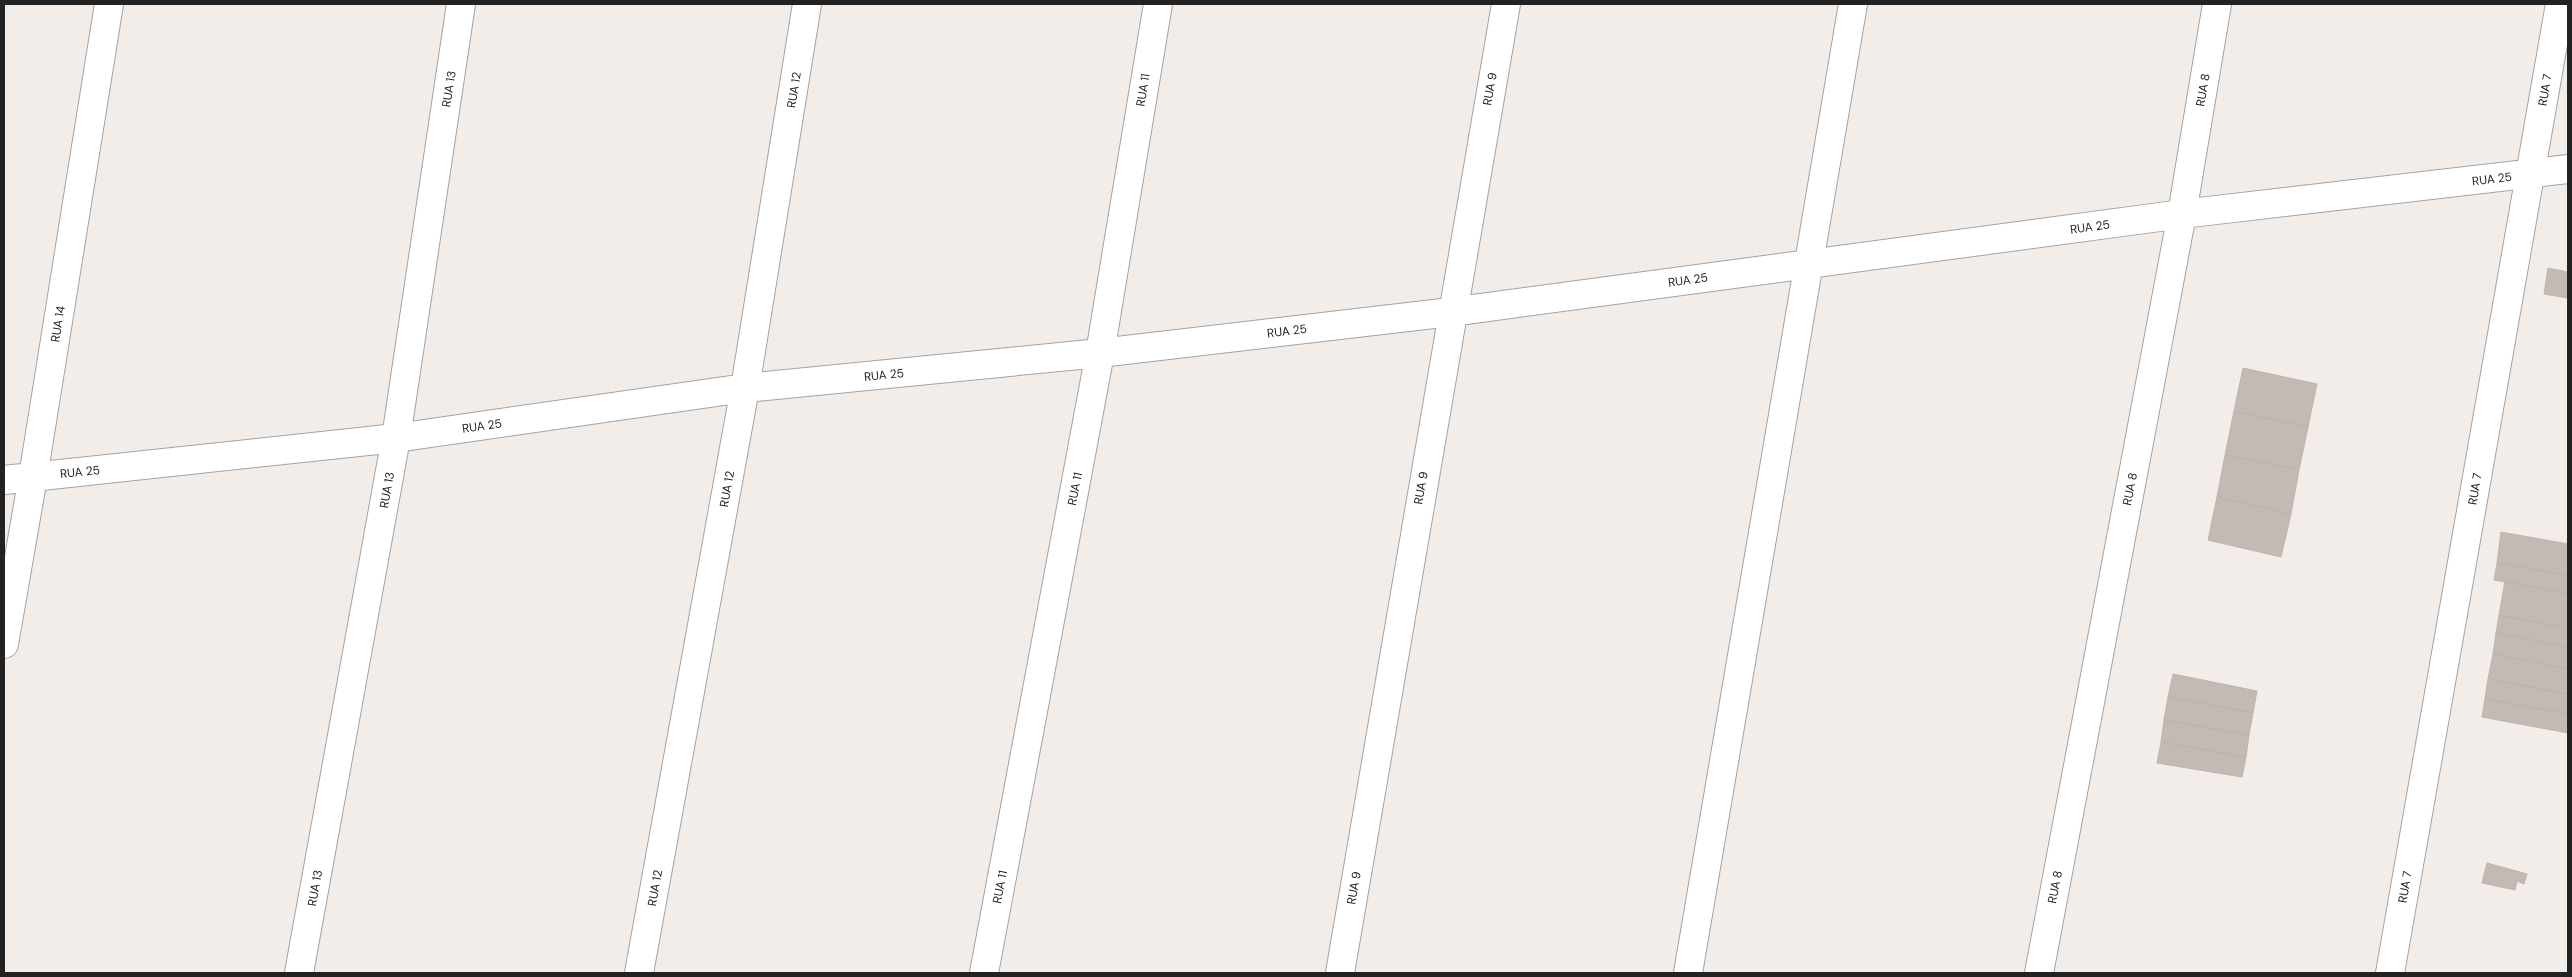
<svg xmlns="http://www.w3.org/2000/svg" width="2572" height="977" viewBox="0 0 2572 977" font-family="'DM Sans',sans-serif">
<rect width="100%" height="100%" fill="#f2ede9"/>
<!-- building -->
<path fill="#c3b9b5" stroke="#c3b2ab" d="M2548,268L2568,272V298L2544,294Z
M2243,368L2317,384L2308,427L2234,411Z
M2234,411L2308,427L2299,470L2225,455Z
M2225,455L2299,470L2291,514L2217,497Z
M2217,497L2291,514L2281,557L2208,540Z
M2501,532L2568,544V575L2497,563Z
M2497,563L2568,575V594L2494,580Z
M2505,581L2568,594V628L2499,615Z
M2499,615L2568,628V647L2496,633Z
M2496,633L2568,647V669L2493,654Z
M2493,654L2568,669V694L2488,679Z
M2173,674L2257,691L2253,713L2168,697Z
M2488,679L2568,694V714L2485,699Z
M2168,697L2253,713L2249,735L2164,720Z
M2485,699L2568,714V733L2482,717Z
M2164,720L2249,735L2246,757L2161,742Z
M2161,742L2246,757L2242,777L2157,763Z
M2487,863L2527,874L2524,884L2517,881L2515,890L2482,883Z"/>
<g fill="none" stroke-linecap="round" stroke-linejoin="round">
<defs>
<path id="street" d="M4,480L396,438L745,388L1100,353L1451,312L2182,214L2568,169
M4,644L33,477L109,4
M299,973L396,438L461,4
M639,973L745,388L807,4
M984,973L1100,353L1158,4
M1340,973L1506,4
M1688,973L1853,4
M2039,973L2182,214L2217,4
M2390,973L2560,4"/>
</defs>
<!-- street casing -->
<use href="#street" stroke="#a3a3a3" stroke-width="30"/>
<!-- street -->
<use href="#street" stroke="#fff" stroke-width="28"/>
</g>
<g text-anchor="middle" stroke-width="4.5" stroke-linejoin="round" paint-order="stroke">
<!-- street labels -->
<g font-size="12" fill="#222" stroke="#fff">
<text transform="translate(449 89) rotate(-81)" y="4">RUA 13</text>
<text transform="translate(1490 89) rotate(-80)" y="4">RUA 9</text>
<text transform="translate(794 90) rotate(-81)" y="4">RUA 12</text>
<text transform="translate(1143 90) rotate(-81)" y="4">RUA 11</text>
<text transform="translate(2203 90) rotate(-80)" y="4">RUA 8</text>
<text transform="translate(2545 90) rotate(-80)" y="4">RUA 7</text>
<text transform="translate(2492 179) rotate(-7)" y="4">RUA 25</text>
<text transform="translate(2090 227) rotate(-8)" y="4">RUA 25</text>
<text transform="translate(1688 280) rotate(-8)" y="4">RUA 25</text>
<text transform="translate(58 324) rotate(-81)" y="4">RUA 14</text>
<text transform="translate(1287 331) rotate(-7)" y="4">RUA 25</text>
<text transform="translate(884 375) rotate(-6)" y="4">RUA 25</text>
<text transform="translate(482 426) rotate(-8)" y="4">RUA 25</text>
<text transform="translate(80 472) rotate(-6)" y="4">RUA 25</text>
<text transform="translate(1421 488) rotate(-80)" y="4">RUA 9</text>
<text transform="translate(727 489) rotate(-80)" y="4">RUA 12</text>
<text transform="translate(1075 489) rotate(-79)" y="4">RUA 11</text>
<text transform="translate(2130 489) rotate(-79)" y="4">RUA 8</text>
<text transform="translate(2475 489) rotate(-80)" y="4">RUA 7</text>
<text transform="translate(387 490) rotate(-80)" y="4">RUA 13</text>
<text transform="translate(1000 887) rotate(-79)" y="4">RUA 11</text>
<text transform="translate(2055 887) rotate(-79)" y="4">RUA 8</text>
<text transform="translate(2405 887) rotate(-80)" y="4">RUA 7</text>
<text transform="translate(315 888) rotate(-80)" y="4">RUA 13</text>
<text transform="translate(655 888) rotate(-80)" y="4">RUA 12</text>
<text transform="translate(1354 888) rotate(-80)" y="4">RUA 9</text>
</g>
</g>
<!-- border -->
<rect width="2572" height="977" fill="none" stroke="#222222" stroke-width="10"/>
</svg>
